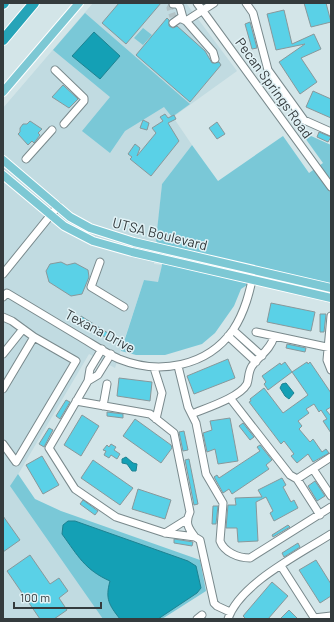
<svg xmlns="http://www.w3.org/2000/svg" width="334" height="622" viewBox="0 0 334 622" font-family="Barlow,sans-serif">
<rect width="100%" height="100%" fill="#d3e5e8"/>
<!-- built -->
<path fill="#c1dbe1" d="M93,3H186L237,71L173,117L192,145L162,184L154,264L162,265L158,283L144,280L115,368L89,354L13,483L108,619H3V108Z"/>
<!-- green -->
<path fill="#7ac8d7" d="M85,13L190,104L172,117L164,107L125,131L110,153L82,131L110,97L53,50Z
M143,28L152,35L143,45L134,38Z
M300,131L331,145V284L268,271L241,289L234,306L215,333L202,344L165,355H136L121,351L144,280L158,282L162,265L156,240L162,184L192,145L218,181L283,136L309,173L323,163Z
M18,474L35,499L61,511L200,560L206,591L162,619H103L10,486Z"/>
<!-- water -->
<path fill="#14a0b5" stroke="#1e8291" d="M94,32L120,56L100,79L72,56Z
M286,383L294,393L289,399L285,396L280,388L282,384Z
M126,457L133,463L137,464L136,471H132L127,464L122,463V459Z
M68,521H75L188,561L196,566L201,588L197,593L158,619H120C109,605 105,599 110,581C85,570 78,556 62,534L63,525Z"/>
<!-- building -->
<path fill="#5ad1e7" stroke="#88989b" d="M119,3H161L126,44L102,23Z
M304,3H326L331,22L311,27Z
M284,10L292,44L314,34L321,49L301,58L317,82L300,94L279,62L305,44L276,50L267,14Z
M167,18L169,20V26L173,28L177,26L205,51L212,63L219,62L221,65L190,102L136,55Z
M250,22L257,48L252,49L245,24Z
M63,85L78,99L69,108L52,97Z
M313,91L331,99V118L306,107Z
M165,114L168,118L174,115L176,119L168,123L179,141L151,176L130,159L132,157L128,154L135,144L140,148L137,156L156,133L152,128L163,121L160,117Z
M143,120L149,123L147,130L140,128Z
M30,121L42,129L38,133L40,135L34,143L32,141L28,145L18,134L20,132V128L23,124H27Z
M217,122L225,134L217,139L209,128Z
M319,132L331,137L328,142L317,137Z
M61,262L67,265L75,263L88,270L89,277L82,294L71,296L49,282L46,271L50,264Z
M271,303L315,312L311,331L267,322Z
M320,314H326L324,332H320Z
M81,316L108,333L105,337L78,320Z
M287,344L306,348L305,352L286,348Z
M228,359L235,378L194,394L187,376Z
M285,362L292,372L307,362L308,364L310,362L331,393V407L326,410L331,416V433L323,421L327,419L321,410L319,412L314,404L306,409L309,413L298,421L302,426L299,429L310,442L313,439L322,452L326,449L329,453L313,462L308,454L297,463L291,456L294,454L284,441L281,444L249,402L251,401L250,399L264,388L283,413L308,395L292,372L268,390L264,384L266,382L262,376L280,363L281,365Z
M119,378L152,382L150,401L117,396Z
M66,400L70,402L60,419L56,416Z
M107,412L123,414V418L107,416Z
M82,415L99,426L81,456L64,445Z
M230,418L238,461L218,464L215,449L207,452L203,433L212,430L210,421Z
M135,419L171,445L172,448L161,463L123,436Z
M243,423L254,437L250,440L239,426Z
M49,428L53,430L44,447L39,444Z
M184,431L188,450L183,451L179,432Z
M111,444L116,447L114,450L120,454L117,459L111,455L109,458L104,455L106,451L103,450L107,445L109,447Z
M260,445L272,460L266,465L269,469L232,494L229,489L223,493L214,477L217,475L219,478L260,451L257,447Z
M42,456L59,485L43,494L26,465Z
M189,459L198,504L194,505L185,460Z
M93,460L133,488L120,505L81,478Z
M282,478L286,485L283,487L291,502L294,500L298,508L274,521L270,513L273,511L266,497L256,502L258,541L238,542L237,528H226L228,505H236L235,498L262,497L258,490Z
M315,481L325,496L317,501L308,486Z
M138,489L171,500L165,519L132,509Z
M83,500L98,511L95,515L80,504Z
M213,506H218L216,524H212Z
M3,516L20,540L3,552Z
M288,525L290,527L273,537L272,535Z
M174,539L193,542L192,546L174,543Z
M298,543L300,547L284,557L282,553Z
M30,555L50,584L59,578L68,591L59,598L67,610L54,619H40L7,571Z
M316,560L331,584V596L320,603L299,570Z
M272,582L288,596L268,619H246L243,616Z
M289,610L298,619H280Z"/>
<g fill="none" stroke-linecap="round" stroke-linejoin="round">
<!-- minor-tunnel -->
<path stroke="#b3c3c6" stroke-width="7" stroke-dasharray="7 3.5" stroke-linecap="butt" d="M173,4L170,8L173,17"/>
<defs>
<path id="minor" d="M197,3L331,187
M214,3L186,21L213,52L215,59
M246,3L253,13L268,70L304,120L331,132
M173,4H177L180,7L183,18
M173,23L180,18L186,21
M55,70L84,98V101L64,124
M26,159L52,130
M100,262L91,287L124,307
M3,274L58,206
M3,297L7,293C30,307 54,321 77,335C91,343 105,353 119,359C159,375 207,367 233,330C245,312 250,291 254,271
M331,316L327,360L331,370
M3,317L12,321L34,337L76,361L16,462L3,444
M233,330L262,356
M256,332L331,348
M228,336L256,362
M102,349L90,369L88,381L49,448L75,489L116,517L165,533L195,537L200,540L214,603L217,606L230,612
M3,354L23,329
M178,366L188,407L196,423L206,474L223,503L220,541C224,552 238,558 250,558L331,507
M154,368L162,393L156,419
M88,381L98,375L111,354
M3,389L34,337
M230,398L290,475L297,479L320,515
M76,401L150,414L174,433L190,512C185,523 188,528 195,537
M103,406L107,384
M192,414C206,408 239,398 247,384C249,379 248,372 252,366C260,355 270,350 274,337
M313,469L331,496
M297,479L331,457
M165,533L186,520
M281,566L315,619
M314,618L331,616
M197,619L202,615
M228,619C239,584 300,554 331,534"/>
<path id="major" d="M3,92L79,3
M3,160L70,217L90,228L134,242L331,288
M3,175L64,226L93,241L132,252L331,298"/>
<path id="highway" d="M3,4L4,3
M3,40L34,3"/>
</defs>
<!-- minor casing -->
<use href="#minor" stroke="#79898c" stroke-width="9"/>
<!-- major casing -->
<use href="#major" stroke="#fff" stroke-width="10"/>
<!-- highway casing -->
<use href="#highway" stroke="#fff" stroke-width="12"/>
<!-- minor -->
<use href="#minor" stroke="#fff" stroke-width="7"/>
<!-- major -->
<use href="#major" stroke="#7dc8d4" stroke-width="8"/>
<!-- highway -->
<use href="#highway" stroke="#26a4b8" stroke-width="10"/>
</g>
<g text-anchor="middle" stroke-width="3" stroke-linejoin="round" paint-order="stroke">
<!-- street labels -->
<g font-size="14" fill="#343b3d" stroke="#e1f2f6">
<text transform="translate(274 88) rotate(54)" y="5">Pecan Springs Road</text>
<text transform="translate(160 234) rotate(14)" y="5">UTSA Boulevard</text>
<text transform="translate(100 331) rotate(28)" y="5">Texana Drive</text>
</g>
</g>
<!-- border -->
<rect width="334" height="622" fill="none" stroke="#343b3d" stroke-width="8"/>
<!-- scale -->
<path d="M14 602v6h87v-6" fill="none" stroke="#343b3d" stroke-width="2"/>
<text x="20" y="602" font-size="12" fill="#343b3d" stroke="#e1f2f6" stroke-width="3" paint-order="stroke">100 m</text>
</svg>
